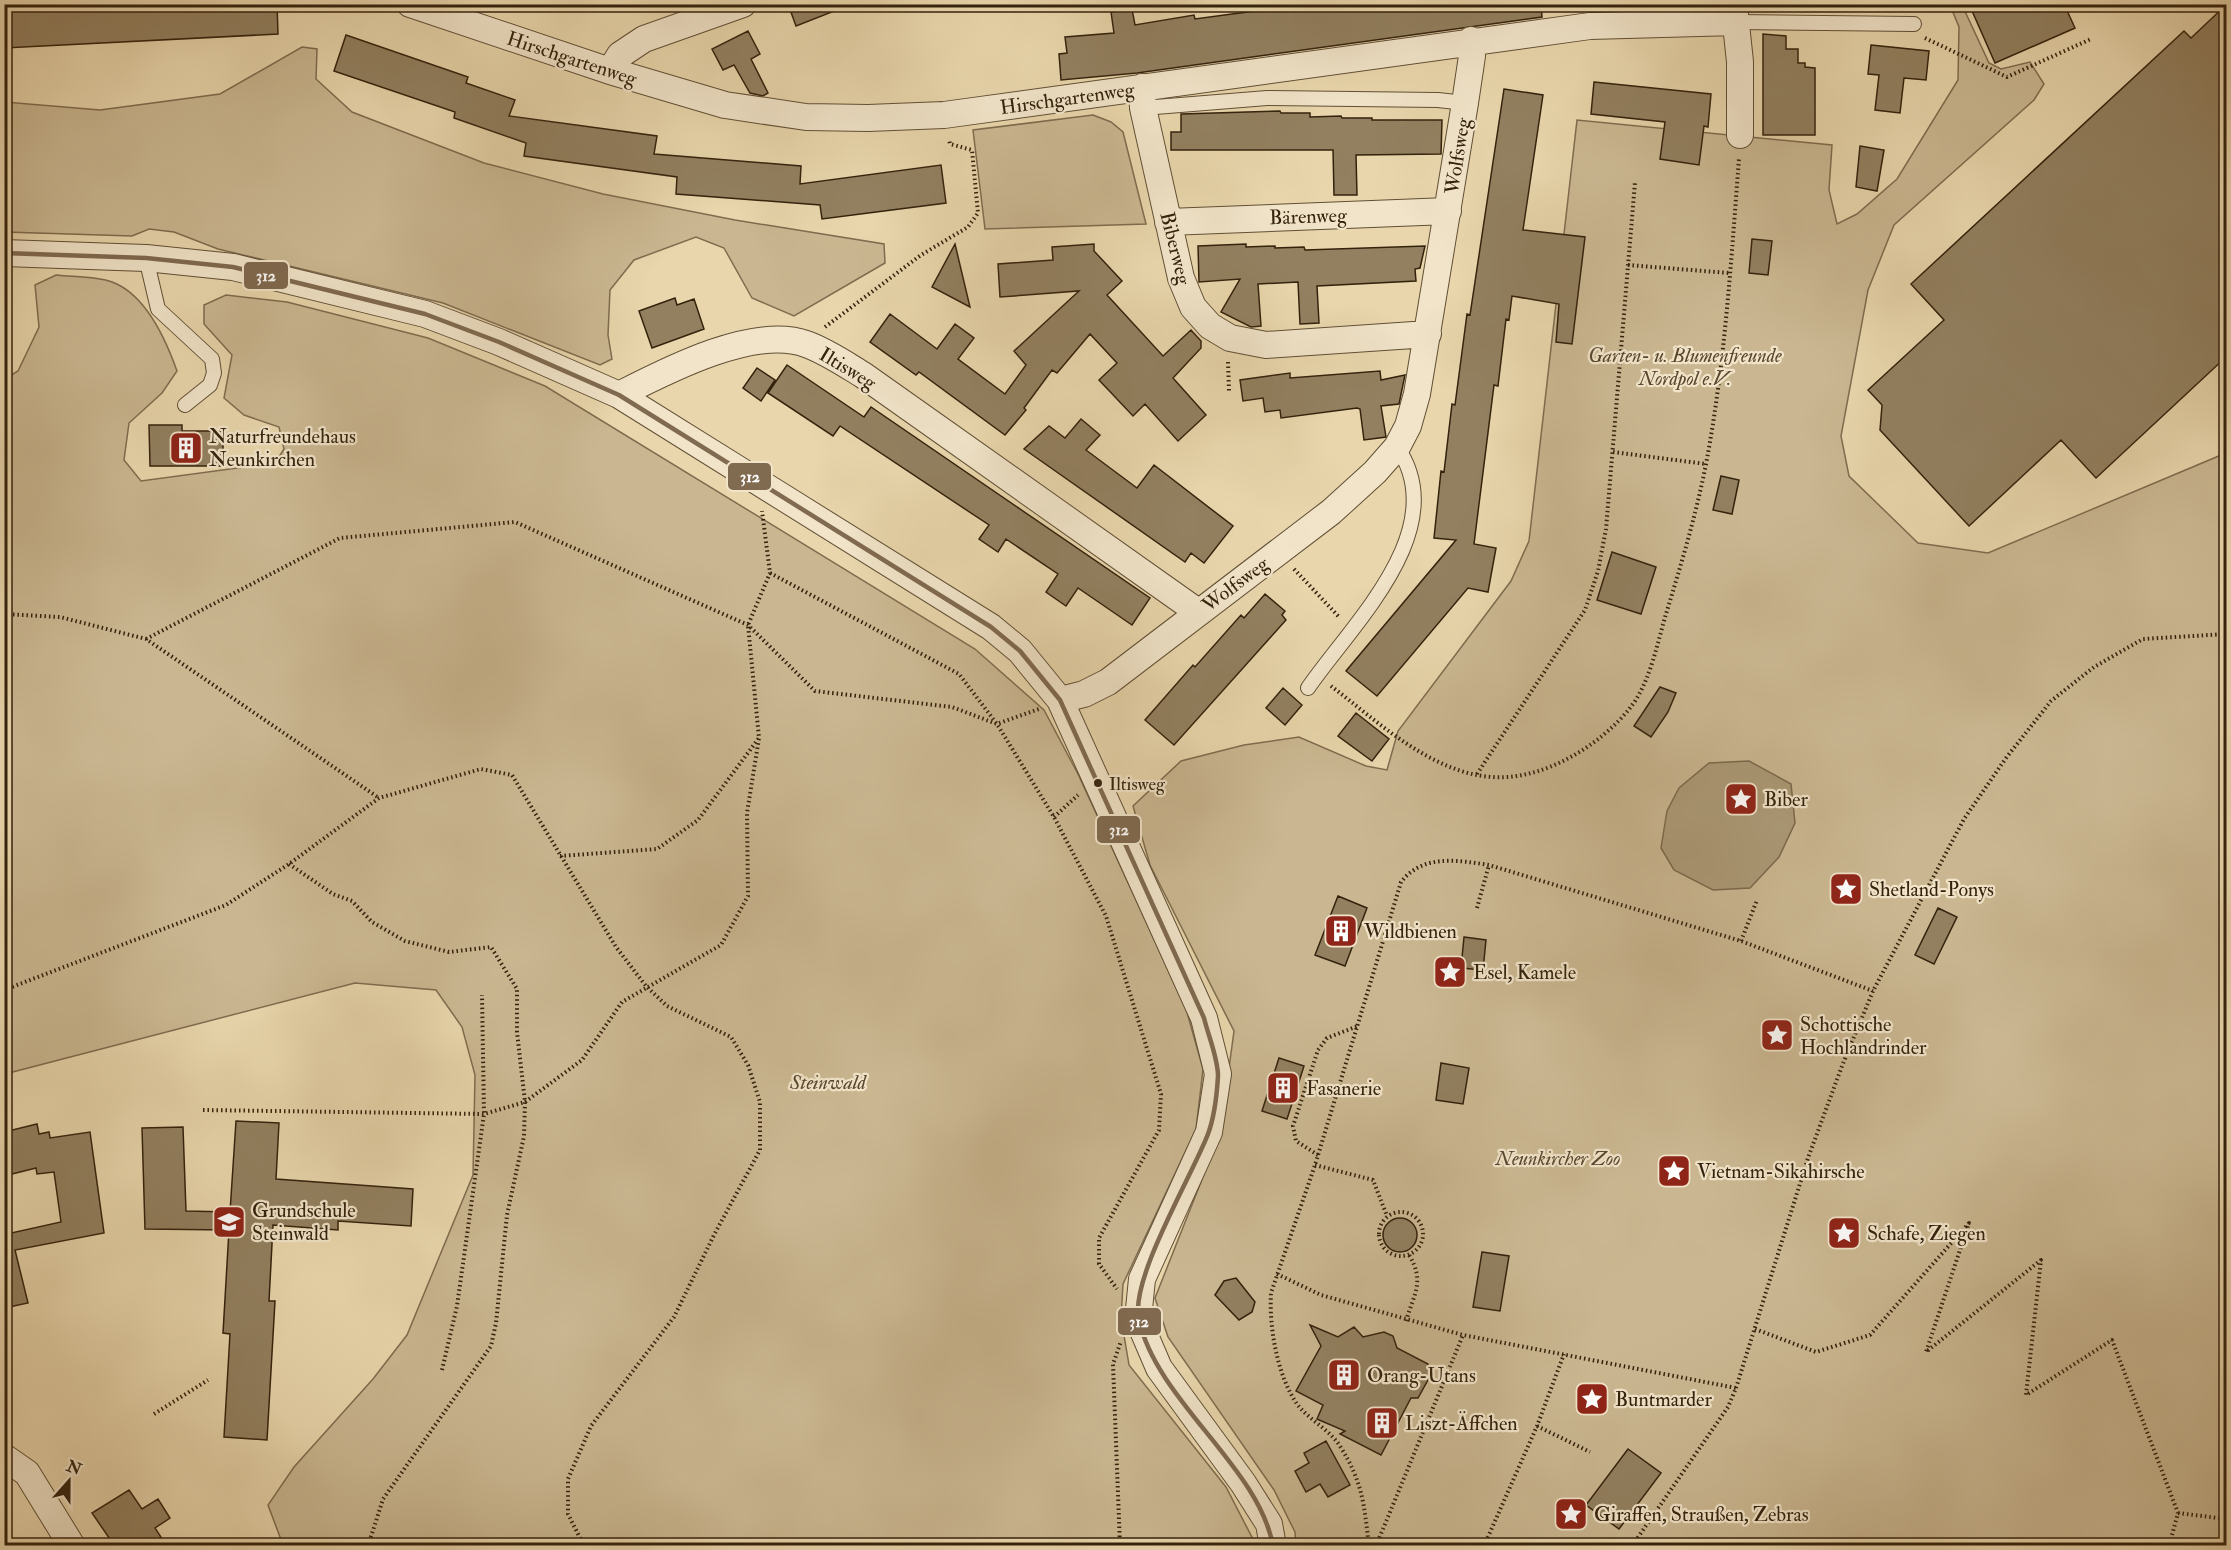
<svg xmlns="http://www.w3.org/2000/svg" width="2231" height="1550" viewBox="0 0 2231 1550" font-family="'IM FELL Double Pica',serif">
<rect width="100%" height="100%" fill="#e9d6ac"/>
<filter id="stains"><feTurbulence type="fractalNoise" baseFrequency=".00333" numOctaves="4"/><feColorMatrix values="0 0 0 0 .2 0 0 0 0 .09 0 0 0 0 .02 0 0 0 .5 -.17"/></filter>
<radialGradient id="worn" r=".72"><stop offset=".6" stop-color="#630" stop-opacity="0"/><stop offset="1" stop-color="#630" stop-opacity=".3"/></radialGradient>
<!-- green -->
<path fill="#cab791" stroke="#7f6c4f" stroke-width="1.5" d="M1950,5H1962L1989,63L2001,69L2030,62L2044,84L2034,100L1894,225L1868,290L1841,436L1849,476L1918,543L1988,553L2226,453V1545H1296L1295,1532L1274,1490L1168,1337L1155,1298L1220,1134L1234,1031L1150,865L1133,806L1181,761L1244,745L1299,737L1366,766L1387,770L1398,731L1511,581L1529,541L1577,120L1832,145L1829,190L1837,224L1857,214L1897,179L1958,80L1959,27Z
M302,47L317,49L316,79L352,112L484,163L603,194L735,220L884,244L885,263L794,316L752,298L724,248L696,237L634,260L610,290L608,335L612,359L600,365L443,303L218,249L174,232L149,229L132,236L5,232V102L100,110L220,94Z
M1093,115L1111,122L1123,132L1146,224L985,229L973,130Z
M56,275C73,277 96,276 112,282C145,294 166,340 177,371L162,393L129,423L124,460L141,481L275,463L284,449L279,427L244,415L224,398L232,355L204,324V305L226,295L287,302L428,338L545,386L975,649L1044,710L1078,774L1186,1009L1203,1069L1196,1129L1123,1284L1121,1318L1129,1365L1226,1487L1256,1545H283L268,1505L294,1467L373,1379L407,1335L473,1175L475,1075L462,1027L436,990L355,983L5,1074V379L18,371L39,327L35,285Z"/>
<!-- water -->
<path fill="#ab9976" stroke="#7b694c" stroke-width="1.5" d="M1749,761L1791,784L1795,823L1779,857L1750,888L1713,890L1674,870L1661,848L1667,811L1679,788L1709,763Z"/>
<!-- building -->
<path fill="#928060" stroke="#34220d" stroke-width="1.5" d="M91,4H277L278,34L4,48V9Z
M788,4H847V6L796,26Z
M1287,4H1541L1542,17L1137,73L1061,80L1059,54L1067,53L1065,37L1114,33L1111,12L1132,9L1135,25L1194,15L1195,19L1232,14L1287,7Z
M1969,4H2064L2075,28L1995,63Z
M2226,5V357L2096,478L2061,440L1969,526L1880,430L1882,405L1868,390L1944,320L1911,284L2184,31L2191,38Z
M748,31L760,54L751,59L768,93L763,96L750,93L734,65L723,70L712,49Z
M1763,34L1786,36V49H1798V63H1805V67L1815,68V135H1763Z
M346,35L468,77L466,83L515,100L509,116L657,136L654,154L801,166L800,184L941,165L946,203L822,219L820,205L676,194L677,177L524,156L526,143L454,118L455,112L334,71Z
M1871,45L1929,51L1926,80L1904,78L1900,113L1875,110L1879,75L1868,74Z
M1594,82L1711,94L1708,127L1704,126L1699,165L1660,159L1665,122L1591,114Z
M1504,89L1543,95L1523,230L1585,237L1572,344L1556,342L1559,304L1512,296L1509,320L1506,319L1498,386L1494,385L1474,544L1496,548L1488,592L1468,588L1377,696L1346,671L1456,540L1434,538L1441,471L1444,472L1452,404L1455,405L1467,314L1470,315Z
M1280,111L1281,113H1310V117L1341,116L1342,118H1372V120H1442L1441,154L1356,155L1357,195H1334L1333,150H1171V132H1181V114Z
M1860,146L1884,150L1877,191L1856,187Z
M1752,239L1772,241L1768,275L1749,273Z
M955,244L970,307L932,287Z
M1094,244V251L1122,281L1107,295L1163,356L1191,330L1201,341V348L1173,378L1206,415L1178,441L1145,404L1133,416L1099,380L1117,363L1090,334L1057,373L1052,370L1024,408L1026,410L1005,435L919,372L916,375L870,342L890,314L937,349L955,324L974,338L958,359L1005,394L1026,365L1014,351L1079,291L1000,297L998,264L1053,260L1052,247Z
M1246,244V247L1275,246V248L1304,247L1305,250L1425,246L1420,268L1415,269L1416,281L1317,286L1319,323L1300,324L1298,282L1258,284L1261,326L1251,327L1221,312L1240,279L1199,282L1198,246Z
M675,298L677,305L694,299L704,329L652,348L639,311Z
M787,365L864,417L871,407L1150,598L1132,625L1078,588L1066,606L1046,592L1058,574L1006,539L998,552L979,539L989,525L840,426L833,436L768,393Z
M757,368L775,380L761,401L743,388Z
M1380,371L1381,380L1405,375L1399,404L1381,406L1386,437L1364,440L1360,409L1357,408L1281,418L1280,410L1265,412L1263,398L1243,401L1240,380L1290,373V378Z
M1081,419L1100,435L1086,450L1137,488L1154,465L1233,526L1204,563L1191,553L1185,562L1024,449L1049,426L1065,438Z
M149,425H182V431H223V466H150Z
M1721,476L1739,480L1732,514L1713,510Z
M1612,552L1656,567L1641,614L1597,600Z
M1265,594L1285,611L1282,615L1286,620L1174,745L1145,720L1193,665L1195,667L1241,615L1244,618Z
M1660,687L1676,693L1668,712L1651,737L1634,726Z
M1283,688L1302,705L1285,725L1266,708Z
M1356,713L1389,739L1372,761L1338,736Z
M1338,896L1367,908L1345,966L1315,955Z
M1938,908L1957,917L1934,964L1915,955Z
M1464,937L1486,940L1483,970L1461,968Z
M1279,1058L1304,1066L1287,1119L1262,1111Z
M1441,1063L1469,1068L1463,1104L1436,1100Z
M236,1121L279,1123L276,1179L413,1189L411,1226L338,1221V1230L273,1225L269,1301H275L267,1440L224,1437L230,1334L223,1333L229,1230L145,1229L142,1128L183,1127L186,1211L230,1212Z
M37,1124L39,1134L49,1132L50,1138L90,1132L104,1233L15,1250L28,1303L4,1308V1238L11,1237V1233L61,1222L54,1172L37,1174L36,1168L4,1176V1132Z
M1383 1235a17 17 0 1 1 34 0a17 17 0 1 1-34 0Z
M1482,1252L1509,1256L1500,1311L1473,1307Z
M1236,1278L1255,1302L1252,1312L1239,1320L1215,1295L1224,1281Z
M1310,1325L1338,1337L1354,1327L1363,1337L1384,1332L1393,1336L1397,1348L1428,1364L1429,1378L1418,1398H1411L1381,1455L1340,1434L1345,1431L1317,1419L1323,1405L1296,1391L1321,1346Z
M1326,1441L1350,1485L1328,1497L1320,1484L1306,1492L1295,1471L1309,1463L1304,1453Z
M1628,1449L1661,1473L1619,1529L1586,1505Z
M129,1490L142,1509L158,1499L170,1518L155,1528L166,1545H114L92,1513Z"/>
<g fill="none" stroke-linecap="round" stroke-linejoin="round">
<defs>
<path id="lane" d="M1736,22L1914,24
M1143,108L1267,98L1438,100L1465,103
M146,258L158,309L212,359L214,373L210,385L185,405
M1308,688C1352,624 1454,529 1397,447"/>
<path id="street" d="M410,4L610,71L725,105L806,117L868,118L944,115L1590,26L1736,22
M1734,5L1740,62V135
M610,71L620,55L644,39L743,4
M1142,87L1143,108L1181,278L1193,307L1210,326L1230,338L1266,345L1428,334
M1168,222L1448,211
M4,253L146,258L233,267L425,314L499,342L619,395L991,627L1020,651L1060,700L1204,1018L1218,1074L1209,1132L1142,1279L1138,1319L1159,1368L1243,1483L1269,1524L1273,1546
M619,395C666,371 754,325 806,344C826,351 845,364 863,375L1198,612
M1060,700L1084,694L1108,682L1331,512L1375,472L1397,447L1408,426L1417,394L1465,103L1472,56L1471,40
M4,1457L27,1473L72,1546"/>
</defs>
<!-- lane casing -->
<use href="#lane" stroke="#614f35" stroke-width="16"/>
<!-- street casing -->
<use href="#street" stroke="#614f35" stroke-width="28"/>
<!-- path -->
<path stroke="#34220d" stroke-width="4" stroke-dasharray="1.5 3" stroke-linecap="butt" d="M1925,38L2007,77L2091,39
M1628,265L1729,273
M825,327L921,255L968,227L978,213L972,150L950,144L949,139
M1228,362L1229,391
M1613,452L1706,464
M1294,569L1340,618
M770,573L959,674L997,724L1054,817L1106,916L1161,1094L1159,1130L1099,1238V1264L1117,1289
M4,614L60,617L146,639L379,798
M146,639L340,538L515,522L748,625L815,691L952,707L997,724L1039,709
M1331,686C1377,721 1431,773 1492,777C1542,781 1600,746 1630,708C1650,683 1657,644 1666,614C1681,565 1696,515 1706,464C1725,364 1731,261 1739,159
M1477,774L1585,610L1598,571L1606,529L1635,182
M1054,817L1078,795
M560,856L657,849L698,820L759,738L748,625L770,573L762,511
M289,864L333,894L352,901L372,922L405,941L449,952L491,947L517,989V1032L525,1102L524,1136L507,1215L496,1323L491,1346L383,1499L368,1546
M1477,908L1489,865
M1741,941L1757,900
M4,990L226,905L289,864L379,798L481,769L512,775L616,947L646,986L667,1006L731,1037L748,1065L760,1102V1150L714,1235L674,1317L591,1426L568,1479V1514L584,1546
M203,1110L484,1114L525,1102L582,1060L622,1002L721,945L748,896L747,813L759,738
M1318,1155L1296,1141L1293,1126L1318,1050L1327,1038L1358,1026
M1315,1165L1373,1180L1387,1216
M1379 1234a22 22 0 1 1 44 0a22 22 0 1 1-44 0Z
M1277,1274L1321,1295L1463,1335L1736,1388L1728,1407L1632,1546
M1406,1321C1414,1294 1425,1281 1409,1255
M1755,1329L1816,1352L1870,1335L1969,1223L1926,1352L2041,1260L2026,1395L2112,1340L2178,1513L2169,1546
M442,1370L457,1306L484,1114L482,995
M1736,1388L1808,1158L1842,1066L1873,991L1964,819L2006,758L2051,701L2094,667L2143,639L2226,634
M154,1414L208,1380
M1537,1426L1590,1452
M2178,1513L2226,1519
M1120,1546L1113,1364L1121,1341
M1369,1546C1364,1504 1363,1483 1340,1446C1329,1429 1309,1420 1297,1404C1277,1375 1269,1327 1271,1293L1315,1165L1401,882C1423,854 1456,860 1489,865L1741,941L1873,991
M1376,1546L1463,1335
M1484,1546L1537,1426L1564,1354"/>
<!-- lane -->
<use href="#lane" stroke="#f1e4c9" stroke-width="14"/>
<!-- street -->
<use href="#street" stroke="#f1e4c9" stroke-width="26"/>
<defs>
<path id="bus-1" d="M4,253L146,258L233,267L425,314L499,342L619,395L991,627L1020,651L1060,700L1204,1018C1208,1035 1218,1058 1218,1076C1217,1093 1214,1118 1208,1134C1192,1176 1129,1280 1139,1320C1157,1401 1259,1467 1273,1546"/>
</defs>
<!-- bus-1 casing -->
<use href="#bus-1" stroke="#f1e4c9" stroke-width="9"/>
<!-- bus-1 -->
<use href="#bus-1" stroke="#806a50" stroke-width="4.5"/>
</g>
<!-- icons -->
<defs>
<symbol id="building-square" viewBox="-11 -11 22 22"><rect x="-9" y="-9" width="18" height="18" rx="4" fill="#8f2418" stroke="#f1e4c9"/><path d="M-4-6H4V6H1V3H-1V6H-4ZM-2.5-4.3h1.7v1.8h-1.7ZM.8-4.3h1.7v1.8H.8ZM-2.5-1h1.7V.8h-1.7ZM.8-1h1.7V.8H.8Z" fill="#fff"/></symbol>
<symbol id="sight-square" viewBox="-11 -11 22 22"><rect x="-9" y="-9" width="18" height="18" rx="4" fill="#8f2418" stroke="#f1e4c9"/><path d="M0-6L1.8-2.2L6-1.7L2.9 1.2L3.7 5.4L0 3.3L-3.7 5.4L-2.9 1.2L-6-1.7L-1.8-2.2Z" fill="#fff"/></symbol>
<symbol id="school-square" viewBox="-11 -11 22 22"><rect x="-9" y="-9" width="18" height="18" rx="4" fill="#8f2418" stroke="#f1e4c9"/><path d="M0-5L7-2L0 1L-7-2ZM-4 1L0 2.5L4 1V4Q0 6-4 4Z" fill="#fff"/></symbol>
</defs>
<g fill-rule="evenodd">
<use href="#building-square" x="167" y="429" width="38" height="38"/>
<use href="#sight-square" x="1722" y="780" width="38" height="38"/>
<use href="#sight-square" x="1827" y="870" width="38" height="38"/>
<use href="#building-square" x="1322" y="912" width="38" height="38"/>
<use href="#sight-square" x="1431" y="953" width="38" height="38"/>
<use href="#sight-square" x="1758" y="1016" width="38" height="38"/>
<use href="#building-square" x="1264" y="1069" width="38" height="38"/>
<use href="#sight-square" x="1655" y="1152" width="38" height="38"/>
<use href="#school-square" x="210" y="1203" width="38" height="38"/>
<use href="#sight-square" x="1825" y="1214" width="38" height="38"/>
<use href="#building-square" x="1325" y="1356" width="38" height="38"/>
<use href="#sight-square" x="1573" y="1380" width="38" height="38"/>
<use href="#building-square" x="1363" y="1404" width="38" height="38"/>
<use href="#sight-square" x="1552" y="1495" width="38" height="38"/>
</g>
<!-- markers -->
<circle fill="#34220d" stroke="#f1e4c9" stroke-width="2" cx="1098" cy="783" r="5"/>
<g text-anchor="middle" stroke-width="4.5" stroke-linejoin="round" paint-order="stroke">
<!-- bus labels -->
<g font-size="18" fill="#34220d" stroke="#f1e4c9" text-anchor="start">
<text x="1109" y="790">Iltisweg</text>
</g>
<!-- street labels -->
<g font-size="20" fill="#34220d" stroke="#f1e4c9">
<text transform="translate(572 58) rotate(18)" y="7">Hirschgartenweg</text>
<text transform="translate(1067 98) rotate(-8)" y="7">Hirschgartenweg</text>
<text transform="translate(1457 156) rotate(-81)" y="7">Wolfsweg</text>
<text transform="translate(1308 216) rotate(-2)" y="7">Bärenweg</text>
<text transform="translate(1176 248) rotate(76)" y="7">Biberweg</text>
<text transform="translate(848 368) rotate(31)" y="7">Iltisweg</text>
<text transform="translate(1235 584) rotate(-37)" y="7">Wolfsweg</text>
</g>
<!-- park labels -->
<g font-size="20" font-style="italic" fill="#5a472e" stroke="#f1e4c9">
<text x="1685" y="362">Garten- u. Blumenfreunde<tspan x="1685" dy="23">Nordpol e.V.</tspan></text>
<text x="828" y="1089">Steinwald</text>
<text x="1558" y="1165">Neunkircher Zoo</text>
</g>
<!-- poi labels -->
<g font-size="20" fill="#34220d" stroke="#f1e4c9" text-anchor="start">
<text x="209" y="443">Naturfreundehaus<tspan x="209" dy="23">Neunkirchen</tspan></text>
<text x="1764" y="806">Biber</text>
<text x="1869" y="896">Shetland-Ponys</text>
<text x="1364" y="938">Wildbienen</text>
<text x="1473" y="979">Esel, Kamele</text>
<text x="1800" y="1031">Schottische<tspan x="1800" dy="23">Hochlandrinder</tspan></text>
<text x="1306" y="1095">Fasanerie</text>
<text x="1697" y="1178">Vietnam-Sikahirsche</text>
<text x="252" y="1217">Grundschule<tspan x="252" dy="23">Steinwald</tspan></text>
<text x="1867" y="1240">Schafe, Ziegen</text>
<text x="1367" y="1382">Orang-Utans</text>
<text x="1615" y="1406">Buntmarder</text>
<text x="1405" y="1430">Liszt-Äffchen</text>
<text x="1594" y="1521">Giraffen, Straußen, Zebras</text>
</g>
</g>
<g stroke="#f1e4c9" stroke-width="2">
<rect x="243" y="261" width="46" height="29" rx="6" fill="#806a50"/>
<rect x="727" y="462" width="45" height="29" rx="6" fill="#806a50"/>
<rect x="1096" y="815" width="45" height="29" rx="6" fill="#806a50"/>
<rect x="1117" y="1307" width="45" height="29" rx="6" fill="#806a50"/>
</g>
<g font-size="16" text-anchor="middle" font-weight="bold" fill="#fff">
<text x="266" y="281">312</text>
<text x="750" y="482">312</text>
<text x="1119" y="835">312</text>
<text x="1139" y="1327">312</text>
</g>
<!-- margin -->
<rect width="2231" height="1550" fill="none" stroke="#e9d6ac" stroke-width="24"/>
<rect x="6" y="6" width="2219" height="1538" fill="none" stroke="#34220d" stroke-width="3"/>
<rect x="12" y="12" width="2207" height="1526" fill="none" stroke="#34220d" stroke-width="1.5"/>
<!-- north arrow -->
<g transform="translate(69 1481) rotate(21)" stroke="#f1e4c9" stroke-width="4.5" paint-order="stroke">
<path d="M0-4.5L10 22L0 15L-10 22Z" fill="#34220d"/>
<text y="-9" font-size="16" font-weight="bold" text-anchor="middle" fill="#34220d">N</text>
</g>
<rect width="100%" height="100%" filter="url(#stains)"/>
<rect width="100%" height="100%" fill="url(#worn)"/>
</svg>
